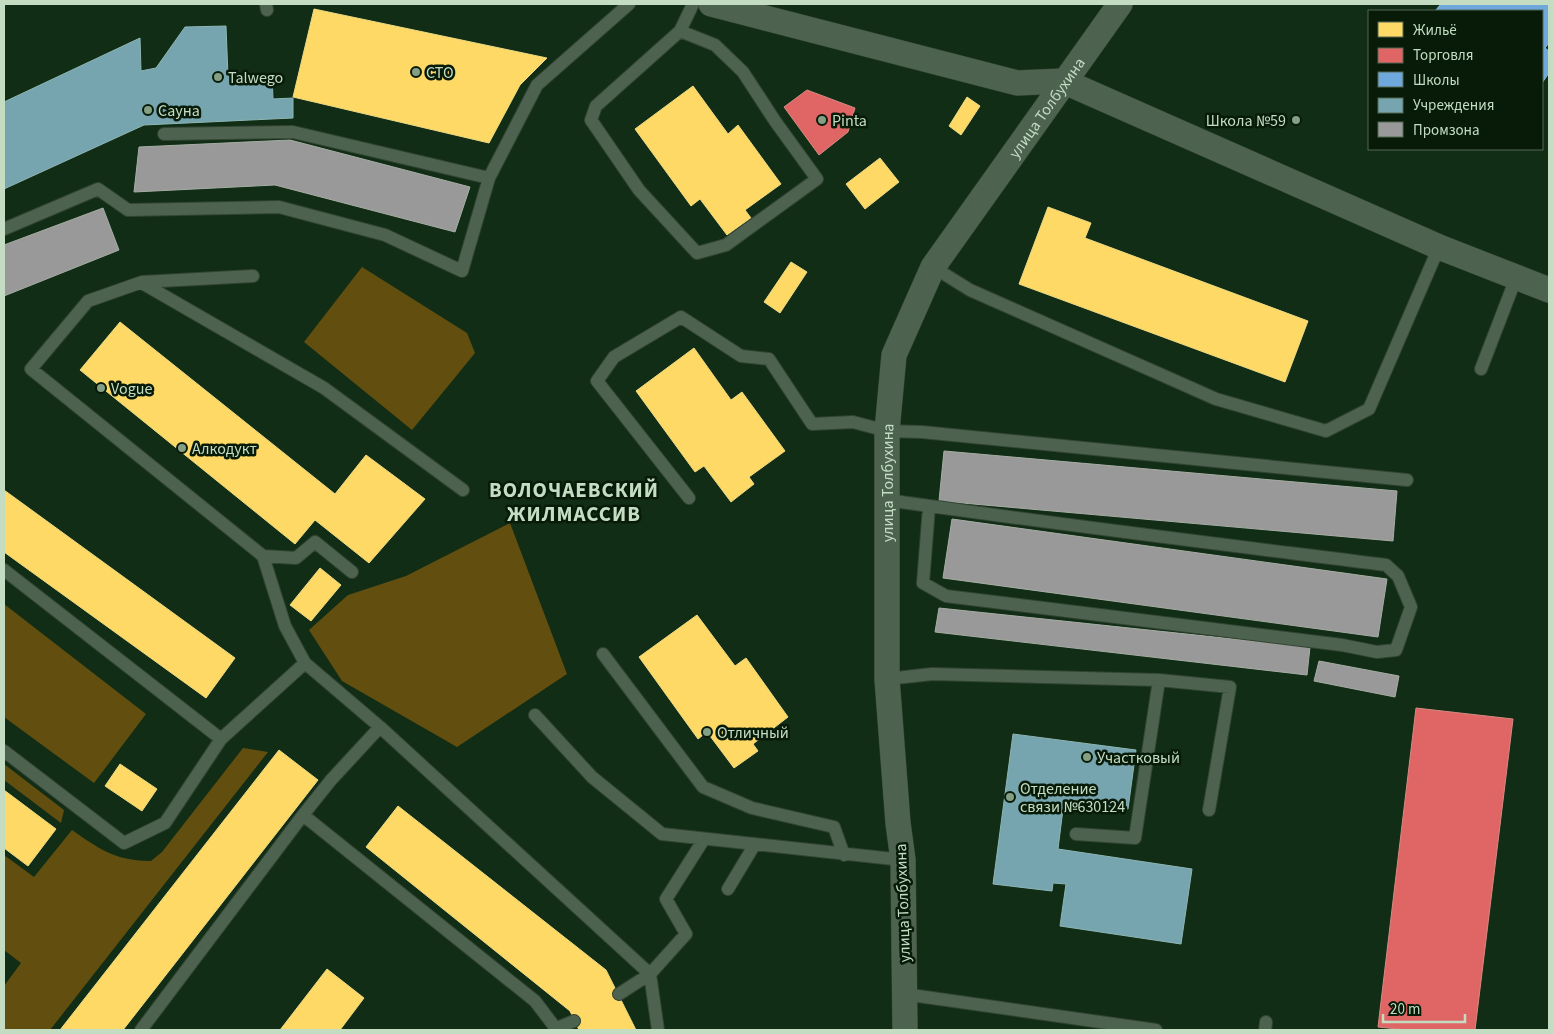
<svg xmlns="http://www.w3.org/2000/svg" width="1553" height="1034" viewBox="0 0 1553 1034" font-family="'Source Sans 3',sans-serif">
<rect width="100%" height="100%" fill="#122d15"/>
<!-- green -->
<path fill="#624f10" d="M362,267L467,333L475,353L412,430L304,342Z
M510,523L567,674L457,747L342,681L309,630L348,595L406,576Z
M4,604L146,714L94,783L4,717Z
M243,748L268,752L50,1030H4V986L21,963L4,950V855L34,877L72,830C99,849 116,861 151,861L162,852Z
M4,764L64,810L61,823L4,780Z"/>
<!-- homes -->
<path fill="#ffd966" stroke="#edda82" d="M314,9L547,58L520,85L489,143L293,97Z
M693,86L728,134L738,125L781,184L745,210L751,218L727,235L700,199L691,206L635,129Z
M967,97L980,106L961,135L949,126Z
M880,158L899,182L865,209L846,184Z
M1048,207L1091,223L1085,238L1308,321L1285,382L1019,284Z
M791,262L807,272L780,313L764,302Z
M120,322L335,494L366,455L425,499L369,563L315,520L295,544L80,370Z
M694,348L731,400L742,392L785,451L749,477L754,484L731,502L704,466L695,472L636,391Z
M4,490L235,658L206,698L4,552Z
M320,568L341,585L311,621L290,605Z
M697,615L735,666L746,658L788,717L753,744L758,751L734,768L707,732L698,739L639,657Z
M279,750L318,780L123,1030H60Z
M120,764L157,789L142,811L105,786Z
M4,790L56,829L28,866L4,848Z
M398,806L606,970L636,1030H579L570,1011L366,847Z
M327,969L364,998L340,1030H280Z"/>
<!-- shops -->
<path fill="#e06666" stroke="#d78982" d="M807,90L855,108L848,132L819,155L784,107Z
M1416,708L1513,719L1475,1030H1407L1378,1027Z"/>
<!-- schools -->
<path fill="#6fa8dc" stroke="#88b8d4" d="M1441,4H1549V43L1545,48L1549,51V73L1542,83V11H1435Z"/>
<!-- public -->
<path fill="#76a5af" stroke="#8db6b5" d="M226,26L228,76L272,75L273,99L293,98V118L144,125L4,189V102L140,38L141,71L156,68L185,27Z
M1013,734L1136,750L1128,809L1064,801L1058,849L1192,869L1181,944L1060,926L1066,884L1053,883L1052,891L993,884Z"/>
<!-- industry -->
<path fill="#999" stroke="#a6ada5" d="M290,140L470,187L455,232L275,185L134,192L139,147Z
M103,208L119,250L4,296V245Z
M944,451L1397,491L1393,541L939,501Z
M952,519L1387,579L1378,637L943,578Z
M939,608L1310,647L1307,675L935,632Z
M1319,661L1399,676L1395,697L1314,681Z"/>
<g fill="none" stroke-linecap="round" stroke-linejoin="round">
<defs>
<path id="service" d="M266,4L267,10
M680,31L715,45L743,72L775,121L817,179L726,245L697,253L639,190L591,120L596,106L680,31L693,4
M164,134L293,132L489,178L537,85L629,4
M4,229L98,189L128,210L279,207L385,235L462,271L489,178
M933,267L970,290L1216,399L1326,431L1369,409L1439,247
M253,276L142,282L88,301L31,369L263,556L285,626L305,663L380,727L650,974L658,1030
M142,283L324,388L463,490
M1481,369L1516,278
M689,498L597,381L614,357L681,317L741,356L769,359L812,424L853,422L887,431L922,432L1407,480
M887,500C1053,524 1219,544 1386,565L1398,576L1411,607L1396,650L1377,652L1342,645L946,596L923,583L929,507
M263,556L296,558L315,542L352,572
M4,570L221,739
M603,654L703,787L752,808L834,827L844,855
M887,679L932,674L1159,680L1135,838L1076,834
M1159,680L1230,687L1209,810
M535,715L592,777L662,834L903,860
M4,751L124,843L165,823L221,739L305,663
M303,815L535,1001L557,1030
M728,889L755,844
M619,994L650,974L686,934L666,899L704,839
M904,994L1156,1030
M557,1028L574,1021
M141,1030L303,815L331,780L380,727
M1265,1030L1266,1022"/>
<g id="minor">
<path d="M711,4L1017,83L1063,81L1439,247L1549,290"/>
<path id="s1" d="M905,1030L903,860L898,823L887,679V431L894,355L933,267L1120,4"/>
</g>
</defs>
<!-- service casing -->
<use href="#service" stroke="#324533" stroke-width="14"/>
<!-- minor casing -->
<use href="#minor" stroke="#324533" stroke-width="26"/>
<!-- service -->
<use href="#service" stroke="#4e6250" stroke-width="12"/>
<!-- minor -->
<use href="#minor" stroke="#4e6250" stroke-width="25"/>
</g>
<!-- markers -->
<g fill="#859f85" stroke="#081b09" stroke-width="2">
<circle cx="416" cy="72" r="5"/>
<circle cx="218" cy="77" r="5"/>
<circle cx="148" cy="110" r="5"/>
<circle cx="822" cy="120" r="5"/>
<circle cx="1296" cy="120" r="5"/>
<circle cx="101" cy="388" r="5"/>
<circle cx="182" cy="448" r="5"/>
<circle cx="707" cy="732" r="5"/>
<circle cx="1087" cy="757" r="5"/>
<circle cx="1010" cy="797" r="5"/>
</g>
<g text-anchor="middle" stroke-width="5" stroke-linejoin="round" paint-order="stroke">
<!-- poi labels -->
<g font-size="16" fill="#c3dcc2" stroke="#081b09" text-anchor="start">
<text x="426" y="78">СТО</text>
<text x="228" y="83">Talwego</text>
<text x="158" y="116">Сауна</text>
<text x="832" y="126">Pinta</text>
<text x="1286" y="126" text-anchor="end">Школа №59</text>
<text x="111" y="394">Vogue</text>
<text x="192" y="454">Алкодукт</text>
<text x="717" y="738">Отличный</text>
<text x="1097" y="763">Участковый</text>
<text x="1020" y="794">Отделение<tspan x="1020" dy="18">связи №630124</tspan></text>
</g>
<!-- street labels -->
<g font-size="16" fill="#c3dcc2" stroke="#081b09">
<text dy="6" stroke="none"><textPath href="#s1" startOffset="968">улица Толбухина</textPath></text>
<text dy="6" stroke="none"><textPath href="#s1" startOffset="548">улица Толбухина</textPath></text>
<text transform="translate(902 903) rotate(-92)" y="6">улица Толбухина</text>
</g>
<!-- district labels -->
<g font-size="21" font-weight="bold" letter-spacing="1" fill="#c3dcc2" stroke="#081b09">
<text x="574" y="497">ВОЛОЧАЕВСКИЙ<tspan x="574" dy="24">ЖИЛМАССИВ</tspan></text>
</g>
</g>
<!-- border -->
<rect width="1553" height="1034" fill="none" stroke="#c3dcc2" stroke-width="10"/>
<!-- legend -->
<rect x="1368" y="10" width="175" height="140" fill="#081b09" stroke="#536853"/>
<rect x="1378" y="22" width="25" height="15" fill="#ffd966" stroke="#536853"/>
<text x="1413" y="35" font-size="15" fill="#c3dcc2">Жильё</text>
<rect x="1378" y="48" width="25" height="15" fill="#e06666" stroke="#536853"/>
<text x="1413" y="60" font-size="15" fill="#c3dcc2">Торговля</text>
<rect x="1378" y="72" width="25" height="15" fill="#6fa8dc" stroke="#536853"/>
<text x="1413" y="85" font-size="15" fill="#c3dcc2">Школы</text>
<rect x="1378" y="98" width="25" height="15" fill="#76a5af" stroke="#536853"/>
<text x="1413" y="110" font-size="15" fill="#c3dcc2">Учреждения</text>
<rect x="1378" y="122" width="25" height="15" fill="#999999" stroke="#536853"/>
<text x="1413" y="135" font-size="15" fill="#c3dcc2">Промзона</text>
<!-- scale -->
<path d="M1383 1014v8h82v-8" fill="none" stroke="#c3dcc2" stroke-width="2.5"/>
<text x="1390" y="1014" font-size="15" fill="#c3dcc2" stroke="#081b09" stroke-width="4" paint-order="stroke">20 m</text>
</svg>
